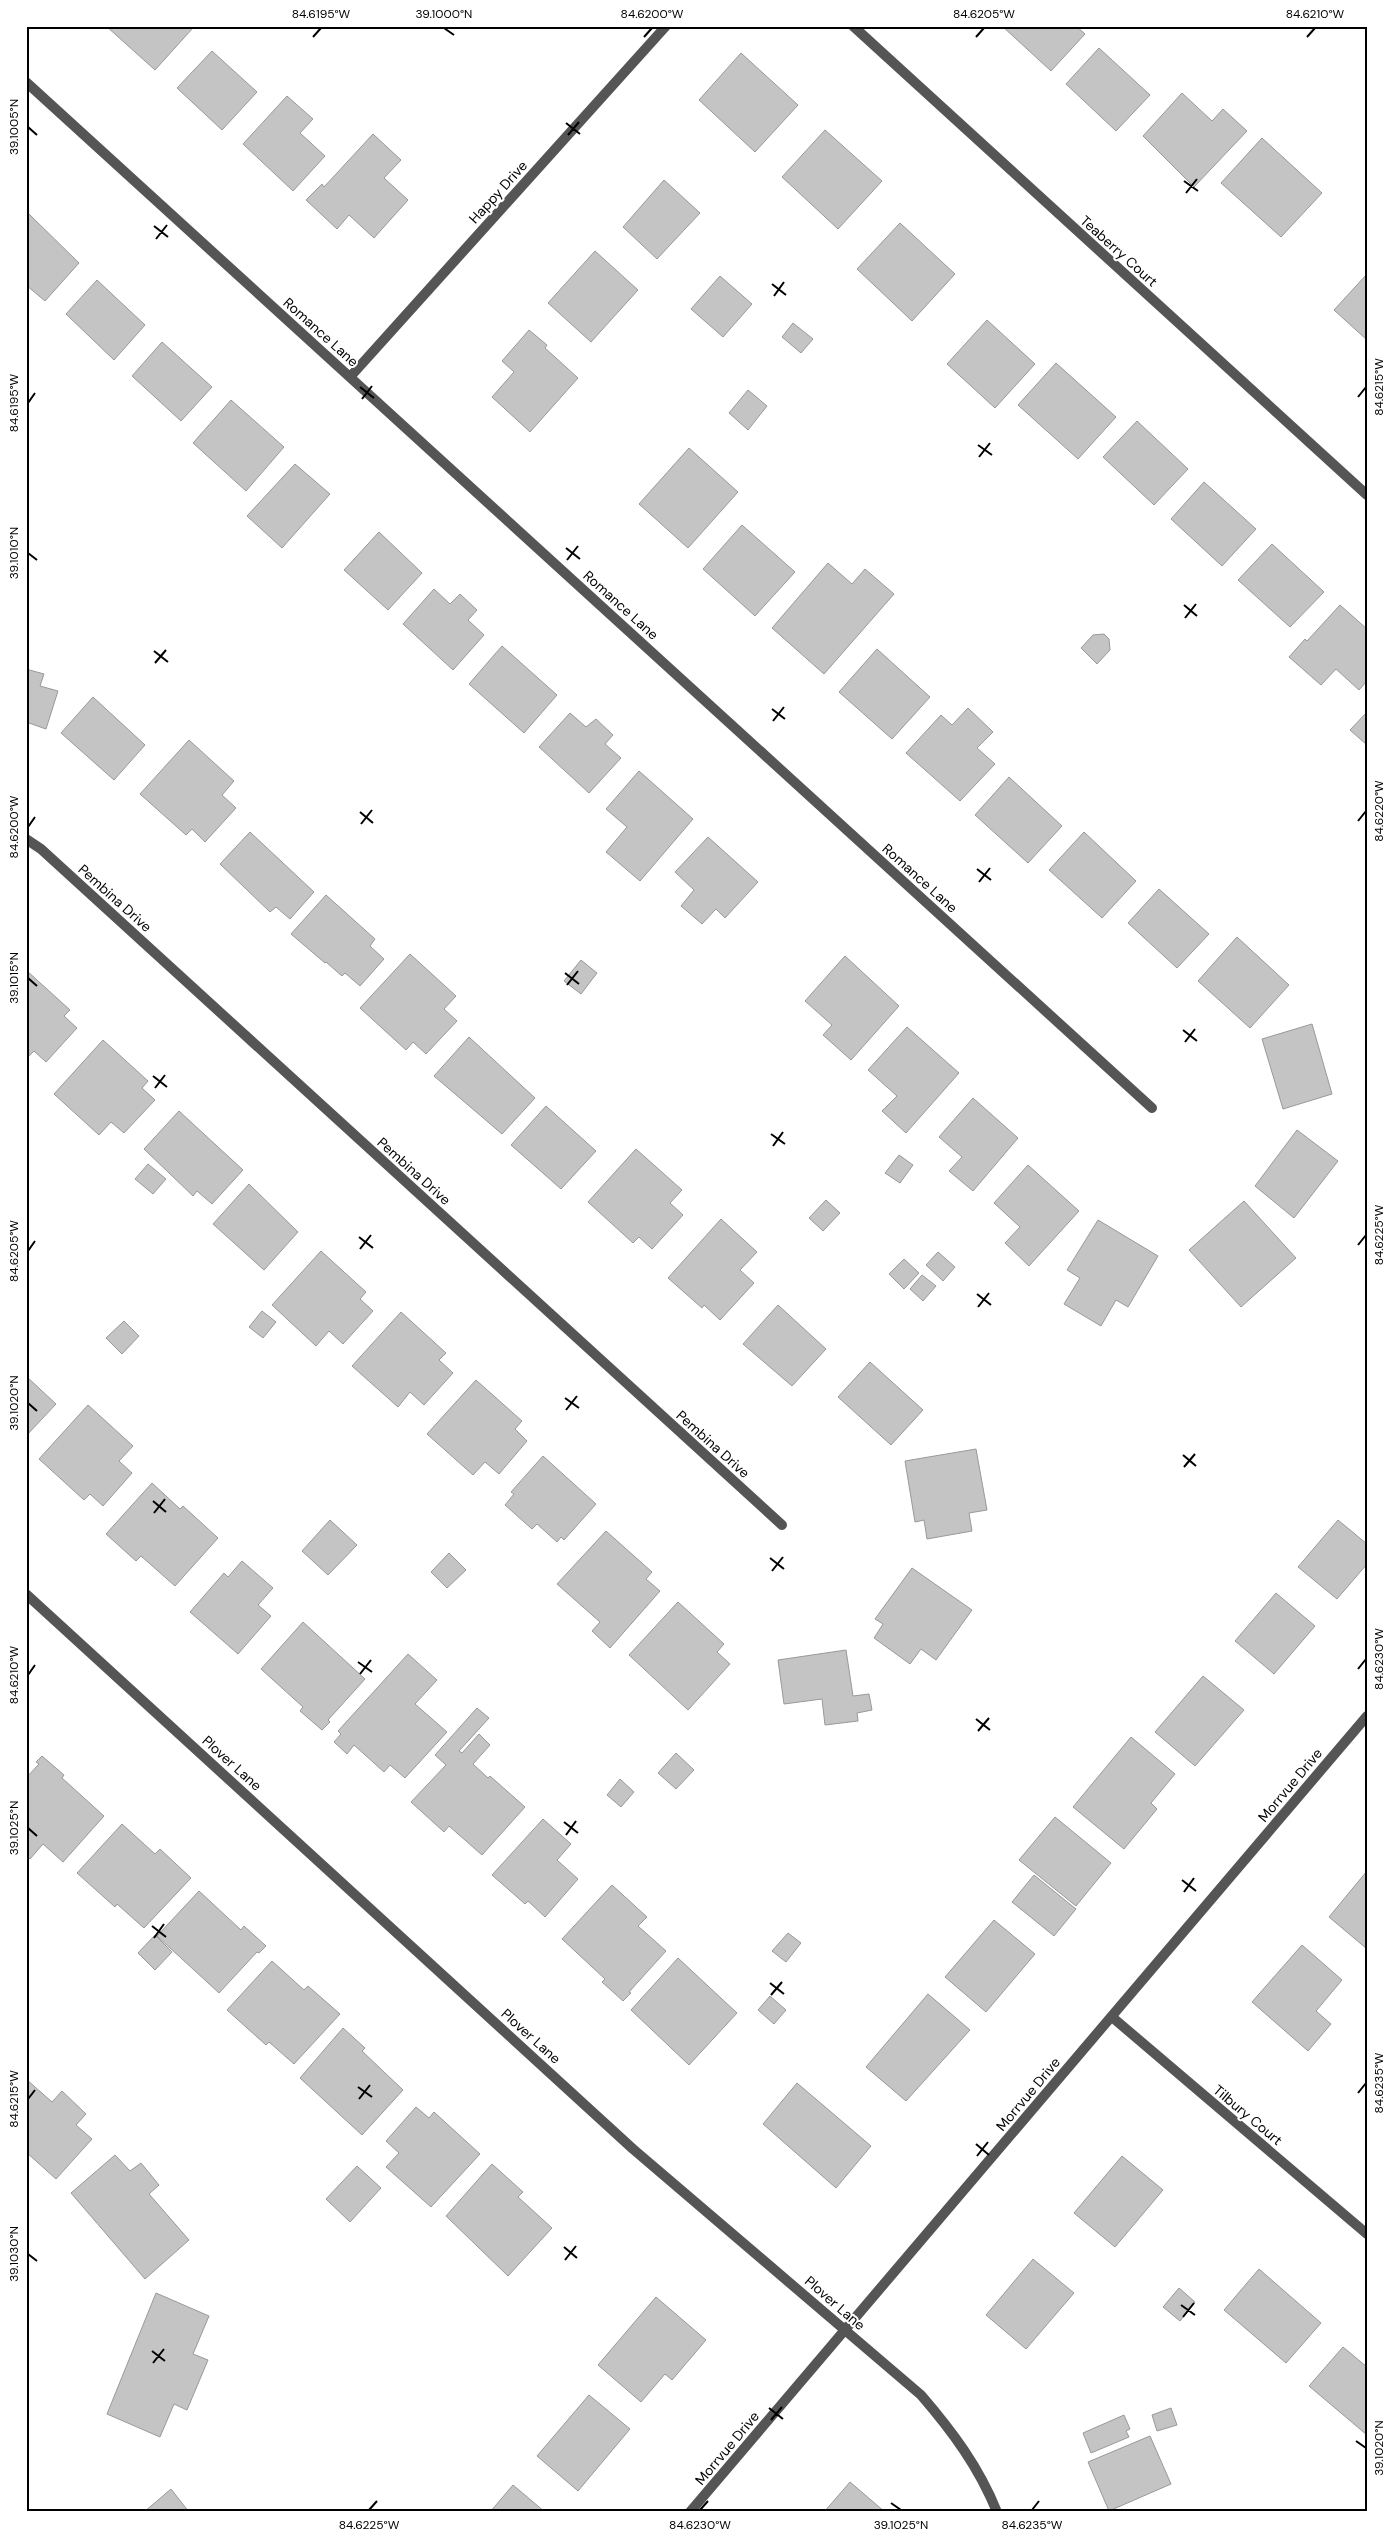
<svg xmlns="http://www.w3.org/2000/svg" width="1393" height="2538" viewBox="0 0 1393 2538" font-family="'DM Sans',sans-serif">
<rect width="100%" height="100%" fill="#fff"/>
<!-- building -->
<path fill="#c4c4c4" stroke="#999" d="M106,26H189L192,29L155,70Z
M1002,26H1076L1085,34L1051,71Z
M1099,48L1150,95L1116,131L1066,84Z
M212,51L257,92L222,130L177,88Z
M741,53L798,105L755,152L699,100Z
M1182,93L1212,121L1223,109L1247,131L1194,187L1143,136Z
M287,96L313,119L300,133L325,156L293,191L243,144Z
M825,130L882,181L838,229L782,177Z
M373,134L401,160L384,178L408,200L374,238L349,215L337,229L306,200L322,184L324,187Z
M1262,138L1322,193L1281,237L1221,183Z
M664,180L700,213L657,259L623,227Z
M29,214L79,263L45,301L26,285V217Z
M900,223L955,274L912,321L857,269Z
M595,251L638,290L591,342L548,303Z
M1367,274V340L1334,310Z
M720,276L752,304L723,337L691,309Z
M97,280L145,325L114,360L66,314Z
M987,320L1035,364L995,408L947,364Z
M793,323L813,339L801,353L782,337Z
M529,330L547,345L545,348L578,378L530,432L492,397L514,372L502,361Z
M162,342L212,387L181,421L132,376Z
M1056,363L1116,417L1078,459L1018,405Z
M748,390L767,406L748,430L729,413Z
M231,400L284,447L246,491L193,443Z
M1137,421L1188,469L1154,505L1103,457Z
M689,448L738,492L688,548L639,504Z
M295,464L330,494L282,548L247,516Z
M1204,482L1256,529L1222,566L1171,519Z
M742,525L795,572L755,616L703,569Z
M379,532L422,573L388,610L344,570Z
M1272,544L1324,592L1290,627L1238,580Z
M828,563L852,584L865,569L894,594L824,674L772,628Z
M434,589L450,604L460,594L477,610L468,620L484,635L453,670L403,624Z
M1340,605L1367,629V681L1359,690L1336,669L1321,685L1289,657L1305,639L1307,641Z
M1104,634L1109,639L1110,650L1097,664L1081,648L1093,635Z
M502,646L557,695L524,733L469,684Z
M877,649L930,697L892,739L839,692Z
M26,669L44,674L40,686L58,691L46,729L26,722Z
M93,697L145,745L114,780L61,733Z
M968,708L993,732L977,748L995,764L960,801L906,753L941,715L952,725Z
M1367,712V745L1350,730Z
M570,713L586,727L596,719L613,735L605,744L621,758L589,793L539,747Z
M189,740L234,781L222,795L236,808L205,842L192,829L186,835L140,794Z
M639,771L693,819L640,881L606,852L627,827L606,809Z
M1009,777L1062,826L1028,863L975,815Z
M250,832L314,892L290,919L276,907L270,912L220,864Z
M1084,832L1136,881L1102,918L1049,870Z
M708,837L758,882L725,918L716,909L702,924L681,906L694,890L675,872Z
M1159,889L1209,934L1177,968L1128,923Z
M326,895L375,939L370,946L384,959L360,986L345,973L342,976L326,962L325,963L291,934Z
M1237,937L1289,985L1250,1028L1198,981Z
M410,954L456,996L444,1009L457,1021L426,1054L413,1042L406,1050L360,1008Z
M845,956L899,1006L851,1060L823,1035L832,1025L805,1001Z
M581,960L597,973L581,994L564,981Z
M26,970L70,1010L64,1016L77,1028L46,1062L34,1051L26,1059Z
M1312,1024L1332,1094L1283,1109L1262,1039Z
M907,1027L959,1073L906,1133L882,1111L897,1096L868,1070Z
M469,1037L535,1098L502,1134L434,1076Z
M103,1040L148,1081L142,1088L155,1100L124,1133L111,1122L99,1135L54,1094Z
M973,1098L1018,1138L973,1191L949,1171L962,1157L939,1137Z
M546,1106L596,1151L561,1189L511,1145Z
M179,1111L243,1170L212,1204L197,1191L193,1196L144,1149Z
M1297,1130L1338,1161L1294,1218L1255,1186Z
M636,1149L682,1190L670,1203L683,1215L652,1249L639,1237L633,1243L588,1202Z
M899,1155L913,1165L900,1183L885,1173Z
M148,1164L166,1179L153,1194L135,1179Z
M1028,1165L1079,1211L1029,1266L1005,1243L1020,1227L994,1203Z
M249,1184L298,1232L264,1270L213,1224Z
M826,1200L840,1213L823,1231L809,1218Z
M1244,1201L1296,1258L1241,1307L1189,1250Z
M721,1219L757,1252L740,1270L754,1283L720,1320L704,1305L702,1308L668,1278Z
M1098,1220L1158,1256L1128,1307L1116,1300L1101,1326L1064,1304L1080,1278L1067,1270Z
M321,1251L366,1292L360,1299L373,1311L343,1344L329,1331L316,1346L272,1305Z
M938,1252L955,1267L943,1281L926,1265Z
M904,1259L919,1273L904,1289L889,1274Z
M922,1275L936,1286L923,1301L910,1289Z
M778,1305L826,1349L792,1386L743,1344Z
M262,1311L276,1322L263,1338L249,1327Z
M401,1312L446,1353L439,1360L453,1373L424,1405L410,1392L398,1407L352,1366Z
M124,1321L139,1336L122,1354L106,1338Z
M870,1362L923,1410L891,1445L838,1397Z
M26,1376L56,1404L26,1436Z
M476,1380L522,1421L515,1429L527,1441L499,1474L485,1462L473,1475L427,1434Z
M88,1405L133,1446L119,1461L132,1473L103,1506L90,1494L84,1500L39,1459Z
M976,1449L987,1510L969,1513L972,1531L927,1539L924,1520L915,1522L905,1461Z
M543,1456L596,1504L564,1540L561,1537L557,1542L537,1524L532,1529L505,1505L514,1494L511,1492Z
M152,1483L180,1509L183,1506L218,1538L175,1586L141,1556L136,1561L106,1534Z
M330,1520L357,1545L328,1575L302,1551Z
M1338,1520L1367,1544V1564L1337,1599L1298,1567Z
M606,1531L652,1572L646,1579L660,1591L610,1648L592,1631L600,1622L557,1584Z
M449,1553L466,1570L447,1588L431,1572Z
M242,1561L273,1588L258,1605L271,1616L238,1654L190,1612L224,1573L228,1577Z
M912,1568L972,1610L936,1660L921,1649L910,1664L874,1638L883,1624L875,1619Z
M1276,1593L1315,1626L1274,1674L1235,1641Z
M678,1602L724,1644L717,1652L730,1664L688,1710L629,1655Z
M303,1622L365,1679L328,1720L330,1722L322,1730L300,1711L303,1707L261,1669Z
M846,1650L853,1696L869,1694L872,1710L857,1713L858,1721L825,1725L822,1699L784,1704L778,1660Z
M408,1654L437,1680L415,1704L447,1732L405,1778L390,1765L384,1772L354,1745L347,1754L334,1742L341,1734L338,1731Z
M1203,1676L1244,1710L1195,1766L1155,1732Z
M477,1708L489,1718L459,1751L462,1753L479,1734L490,1745L473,1764L488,1778L490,1776L525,1807L482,1855L449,1826L444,1832L411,1802L446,1765L435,1755Z
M1131,1737L1175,1774L1151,1803L1157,1809L1124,1849L1073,1807Z
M676,1753L694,1770L676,1789L658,1773Z
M42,1756L64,1775L62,1778L104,1816L63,1862L43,1844L30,1859L26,1855V1778L39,1764L36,1762Z
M620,1779L634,1792L621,1807L607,1795Z
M1055,1817L1111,1863L1076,1906L1019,1860Z
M543,1819L571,1844L557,1860L578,1879L545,1917L528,1901L525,1904L492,1875Z
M122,1824L155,1854L160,1849L191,1878L144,1928L117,1904L115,1907L77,1873Z
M1367,1871V1949L1329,1917Z
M1034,1875L1076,1909L1054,1936L1012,1902Z
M612,1885L647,1917L638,1926L666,1951L629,1992L631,1993L623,2001L602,1982L605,1979L562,1939Z
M199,1891L241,1930L244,1926L266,1946L259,1953L257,1952L219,1993L157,1936Z
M994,1920L1035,1954L986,2012L945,1977Z
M788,1933L801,1943L786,1962L772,1951Z
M155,1935L172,1952L155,1970L138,1953Z
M1302,1945L1342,1980L1316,2011L1331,2024L1308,2051L1252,2002Z
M678,1958L737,2013L689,2065L631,2010Z
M272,1961L304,1990L308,1986L340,2014L294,2064L269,2042L266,2045L227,2010Z
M928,1994L970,2030L906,2101L866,2067Z
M770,1996L786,2010L774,2024L758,2010Z
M343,2028L365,2048L362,2051L403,2090L362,2135L300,2078Z
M26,2079L52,2102L62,2091L86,2114L76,2125L92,2139L56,2179L26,2152Z
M797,2083L871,2146L836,2188L763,2124Z
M416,2107L429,2118L434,2112L480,2154L431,2207L386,2167L399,2153L386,2141Z
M115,2155L130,2171L141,2163L159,2185L149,2194L189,2240L145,2279L71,2193Z
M1122,2156L1163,2190L1115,2247L1074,2213Z
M492,2164L523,2192L518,2197L552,2228L508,2276L446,2216Z
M357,2166L381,2188L350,2222L326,2199Z
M1033,2259L1074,2293L1026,2349L986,2315Z
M1259,2269L1321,2323L1286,2363L1224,2310Z
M1179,2288L1195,2302L1180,2321L1163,2307Z
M156,2293L209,2316L193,2354L208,2360L187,2410L174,2404L160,2437L107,2414Z
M656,2297L706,2340L672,2380L665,2374L641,2402L598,2365Z
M1343,2347L1367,2367V2435L1309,2386Z
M589,2395L630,2429L578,2491L537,2456Z
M1171,2408L1177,2425L1157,2431L1152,2415Z
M1124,2415L1130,2429L1126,2431L1129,2437L1091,2453L1083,2433Z
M1150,2436L1171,2484L1109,2511L1088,2462Z
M850,2482L885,2512H824Z
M513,2485L545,2512H490Z
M171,2489L189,2512H144Z"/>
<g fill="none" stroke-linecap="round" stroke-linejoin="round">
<!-- street -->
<path stroke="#555" stroke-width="10" d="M853,26L1367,495
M26,82L1152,1108
M350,377L666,26
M26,839L41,849L782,1525
M26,1594L633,2149L921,2395C952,2431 979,2467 997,2512
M1112,2017L1367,2234
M690,2512L1367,1716"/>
</g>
<!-- ticks -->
<path fill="none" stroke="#000" stroke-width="2" d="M444,28L454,35M313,37L321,28M644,37L652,28M976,37L984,28M1307,37L1315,28M566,123L580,134M28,127L37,135M568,135L579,122M1184,181L1198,191M1186,193L1197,179M154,226L168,237M156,239L167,225M772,284L786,295M774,296L784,282M360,387L374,398M1358,397L1366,387M362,399L372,386M28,403L35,393M978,445L992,455M979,457L990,443M566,548L580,559M28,553L37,560M567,560L578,546M1184,605L1197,616M1185,618L1196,604M154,651L168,662M155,663L166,650M772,709L785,719M773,721L784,707M360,812L373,823M1358,821L1366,811M361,824L372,810M28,827L35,817M977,869L991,880M979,882L990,868M565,973L579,984M28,978L37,986M567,985L578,971M1183,1030L1197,1041M1185,1042L1195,1029M153,1076L167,1087M155,1088L165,1075M771,1134L785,1144M773,1146L783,1132M359,1237L373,1248M1358,1245L1366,1235M360,1249L371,1235M28,1251L35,1241M977,1294L991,1305M978,1307L989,1293M565,1398L579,1408M28,1403L37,1411M566,1410L577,1396M1183,1455L1196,1466M1184,1467L1195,1454M153,1501L166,1512M154,1513L165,1499M770,1558L784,1569M772,1571L783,1557M358,1662L372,1672M1358,1669L1366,1659M360,1674L371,1660M28,1675L35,1665M976,1719L990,1730M978,1731L989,1718M564,1822L578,1833M28,1828L37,1836M566,1835L576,1821M1182,1880L1196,1891M1184,1892L1194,1878M152,1926L166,1937M154,1938L164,1924M770,1983L784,1994M771,1995L782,1982M358,2087L372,2097M1358,2093L1366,2083M28,2099L35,2090M359,2099L370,2085M976,2144L989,2155M977,2156L988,2142M564,2247L577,2258M28,2254L37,2261M565,2260L576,2246M1181,2305L1195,2315M1183,2317L1194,2303M152,2351L165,2361M153,2363L164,2349M769,2408L783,2419M771,2420L782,2407M1356,2441L1366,2448M891,2503L901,2510M369,2510L377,2501M700,2510L708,2501M1032,2510L1039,2501"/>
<g text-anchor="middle" stroke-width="4" stroke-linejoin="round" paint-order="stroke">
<!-- street labels -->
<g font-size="14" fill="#000" stroke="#fff">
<text transform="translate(498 192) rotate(-48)" y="5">Happy Drive</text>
<text transform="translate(1119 251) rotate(42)" y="5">Teaberry Court</text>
<text transform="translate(321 332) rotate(42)" y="5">Romance Lane</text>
<text transform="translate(621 605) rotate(42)" y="5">Romance Lane</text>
<text transform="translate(920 878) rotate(42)" y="5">Romance Lane</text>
<text transform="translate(115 898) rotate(42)" y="5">Pembina Drive</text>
<text transform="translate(414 1171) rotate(42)" y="5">Pembina Drive</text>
<text transform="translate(713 1444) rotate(42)" y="5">Pembina Drive</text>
<text transform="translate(232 1763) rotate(42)" y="5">Plover Lane</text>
<text transform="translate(1290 1785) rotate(-50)" y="5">Morrvue Drive</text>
<text transform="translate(531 2036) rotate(42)" y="5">Plover Lane</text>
<text transform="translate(1028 2094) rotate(-50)" y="5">Morrvue Drive</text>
<text transform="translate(1248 2115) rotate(40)" y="5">Tilbury Court</text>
<text transform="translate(835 2303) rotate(41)" y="5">Plover Lane</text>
<text transform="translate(727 2448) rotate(-50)" y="5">Morrvue Drive</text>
</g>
</g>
<!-- border -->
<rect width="1393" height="2538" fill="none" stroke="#ffffff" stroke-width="55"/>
<rect x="28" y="28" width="1338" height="2482" fill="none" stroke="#000" stroke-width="2"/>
<g font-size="12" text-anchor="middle" fill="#000">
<text x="321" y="18">84.6195°W</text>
<text x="444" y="18">39.1000°N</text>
<text x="652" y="18">84.6200°W</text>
<text x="984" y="18">84.6205°W</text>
<text x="1315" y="18">84.6210°W</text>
<text transform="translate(14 127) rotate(-90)" y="4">39.1005°N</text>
<text transform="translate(1379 387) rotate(-90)" y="4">84.6215°W</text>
<text transform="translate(14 403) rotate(-90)" y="4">84.6195°W</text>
<text transform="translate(14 553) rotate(-90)" y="4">39.1010°N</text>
<text transform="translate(1379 811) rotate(-90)" y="4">84.6220°W</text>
<text transform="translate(14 827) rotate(-90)" y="4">84.6200°W</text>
<text transform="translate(14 978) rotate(-90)" y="4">39.1015°N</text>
<text transform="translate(1379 1235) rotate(-90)" y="4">84.6225°W</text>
<text transform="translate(14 1251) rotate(-90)" y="4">84.6205°W</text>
<text transform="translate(14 1403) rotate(-90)" y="4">39.1020°N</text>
<text transform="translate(1379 1659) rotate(-90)" y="4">84.6230°W</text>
<text transform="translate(14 1675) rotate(-90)" y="4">84.6210°W</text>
<text transform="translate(14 1828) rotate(-90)" y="4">39.1025°N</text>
<text transform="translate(1379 2083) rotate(-90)" y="4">84.6235°W</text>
<text transform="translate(14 2099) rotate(-90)" y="4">84.6215°W</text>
<text transform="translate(14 2254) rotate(-90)" y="4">39.1030°N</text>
<text transform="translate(1379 2448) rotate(-90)" y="4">39.1020°N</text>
<text x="369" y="2529">84.6225°W</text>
<text x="700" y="2529">84.6230°W</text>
<text x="901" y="2529">39.1025°N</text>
<text x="1032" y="2529">84.6235°W</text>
</g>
</svg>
